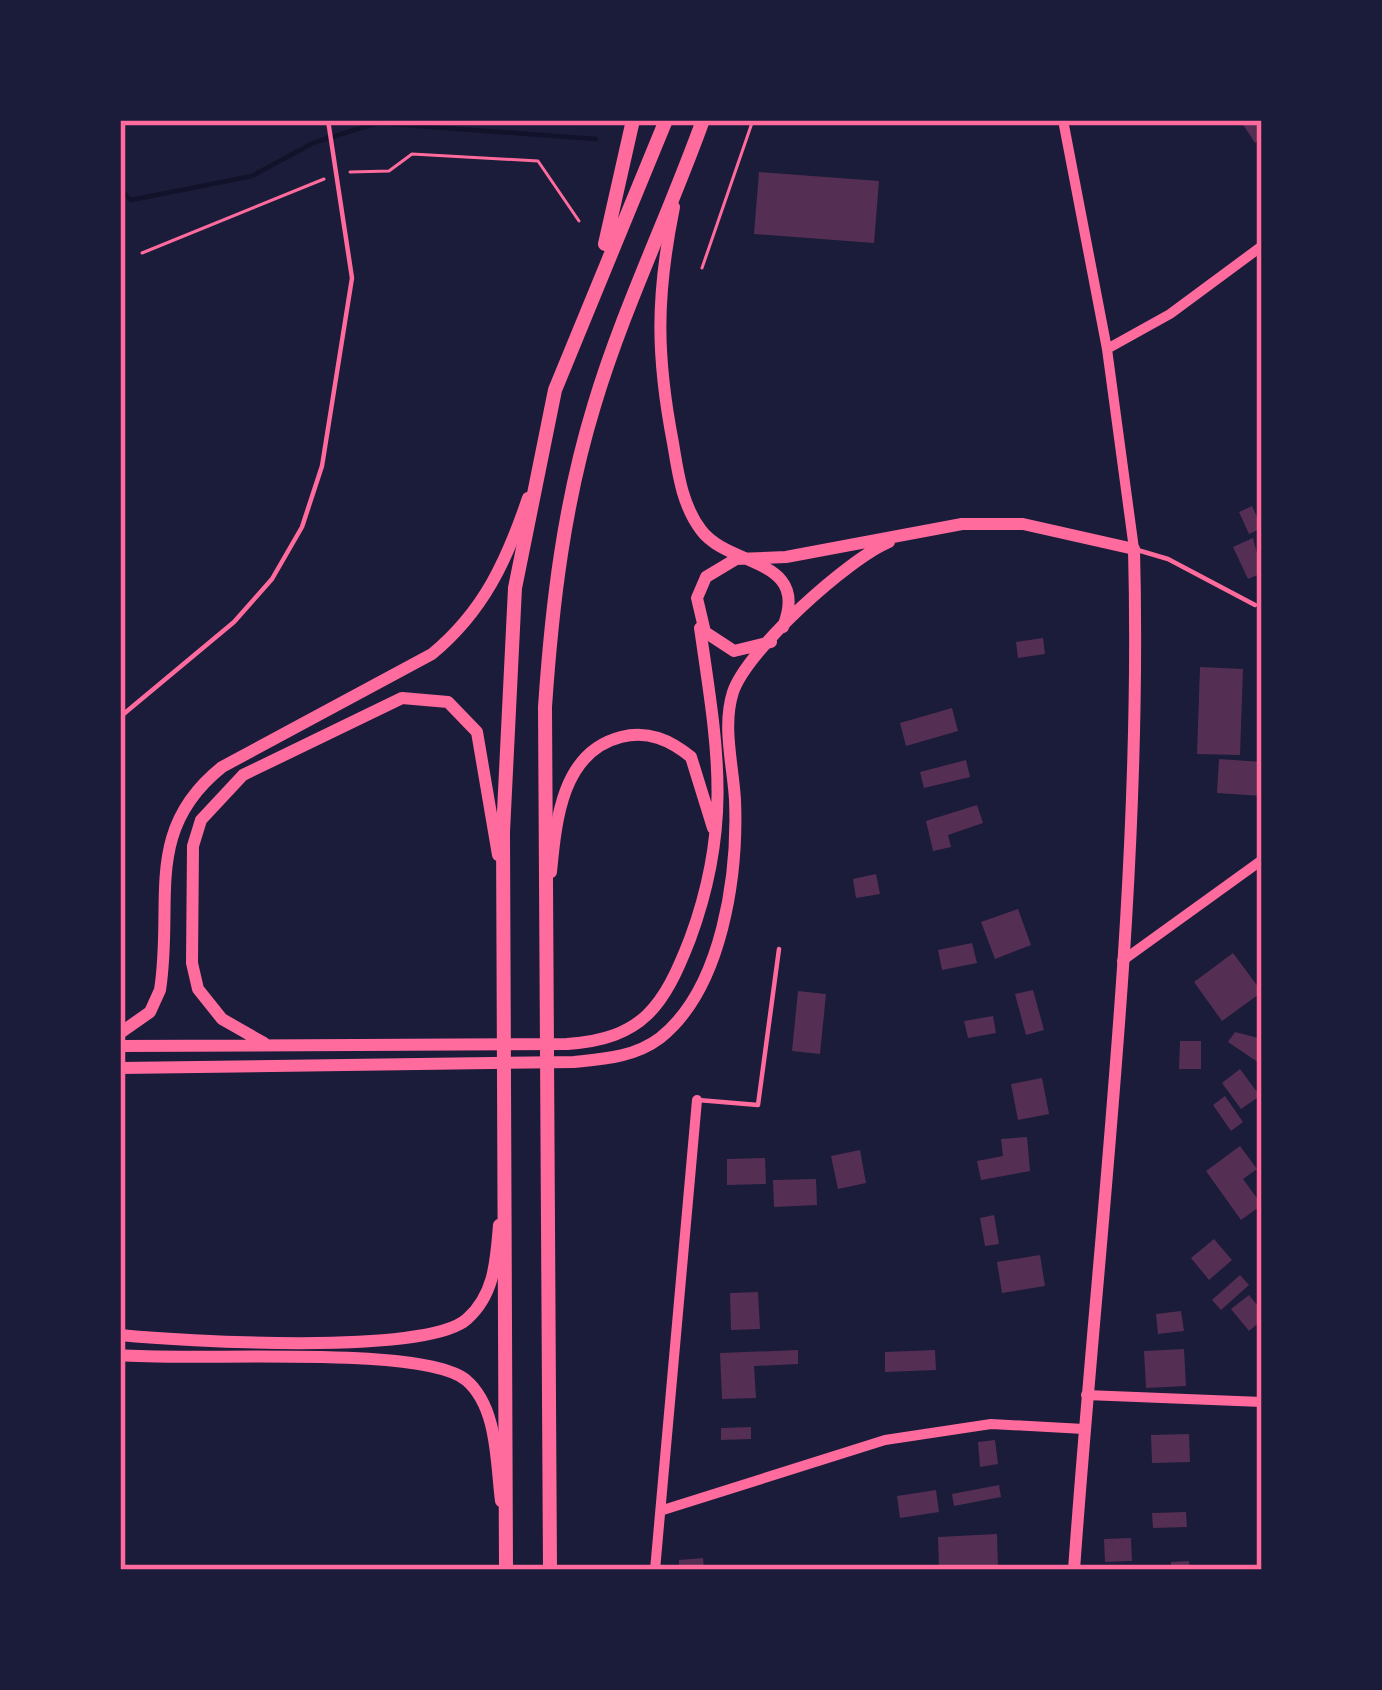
<svg xmlns="http://www.w3.org/2000/svg" width="1382" height="1690" viewBox="0 0 1382 1690" font-family="Arial,sans-serif">
<rect width="100%" height="100%" fill="#1b1b3a"/>
<g fill="none" stroke-linecap="round" stroke-linejoin="round">
<!-- stream -->
<path stroke="#12122b" stroke-width="4.5" d="M120,189L131,200L252,176L313,143L377,123L596,139"/>
</g>
<!-- building -->
<path fill="#542f53" d="M1240,120H1262V138L1255,143Z
M759,172L879,181L874,243L754,234Z
M1252,506L1262,528L1249,534L1239,512Z
M1253,538L1262,573L1248,579L1233,547Z
M1043,638L1045,654L1018,658L1016,642Z
M1200,667L1243,669L1240,755L1197,754Z
M952,708L958,731L906,746L900,723Z
M1219,759L1262,762V796L1217,793Z
M966,760L970,777L924,788L920,772Z
M977,805L983,823L948,835L951,847L933,851L926,821Z
M876,874L880,894L856,898L853,879Z
M1018,909L1031,945L995,959L981,922Z
M972,943L977,963L942,970L938,950Z
M1233,953L1262,992L1222,1021L1194,982Z
M1033,990L1044,1030L1026,1035L1015,994Z
M798,991L826,994L820,1054L792,1051Z
M993,1016L996,1033L968,1038L964,1021Z
M1235,1032L1262,1039V1065L1228,1042Z
M1180,1041H1201V1069H1179Z
M1240,1069L1260,1096L1241,1109L1222,1083Z
M1042,1078L1049,1114L1018,1120L1011,1084Z
M1225,1096L1243,1122L1231,1131L1213,1105Z
M1027,1137L1030,1171L981,1180L977,1161L1003,1156L1001,1139Z
M1240,1146L1257,1169L1243,1179L1262,1205L1241,1220L1206,1171Z
M860,1150L866,1183L838,1189L831,1156Z
M765,1158L766,1184L727,1185V1159Z
M816,1179L817,1205L774,1207L773,1180Z
M994,1215L999,1244L985,1246L980,1218Z
M1214,1239L1232,1260L1209,1280L1191,1258Z
M1040,1255L1045,1286L1002,1293L997,1262Z
M1240,1275L1249,1285L1221,1310L1212,1300Z
M758,1292L760,1329L731,1330L730,1293Z
M1249,1295L1262,1311V1320L1249,1331L1231,1309Z
M1181,1311L1184,1331L1158,1334L1156,1314Z
M1184,1349L1186,1386L1146,1388L1144,1351Z
M798,1350V1364L754,1366L756,1398L722,1399L720,1353Z
M935,1350L936,1370L885,1372V1352Z
M751,1427V1439L721,1440V1428Z
M1189,1434L1190,1462L1152,1463L1151,1435Z
M995,1440L998,1464L980,1467L978,1442Z
M999,1485L1001,1497L954,1506L952,1494Z
M936,1490L939,1512L900,1518L897,1496Z
M1186,1512L1187,1527L1153,1528L1152,1513Z
M997,1534L998,1568L939,1570L938,1537Z
M1131,1538L1132,1561L1105,1562L1104,1539Z
M703,1558L704,1570H679V1560Z
M1189,1561L1190,1570H1171V1562Z"/>
<g fill="none" stroke-linecap="round" stroke-linejoin="round">
<!-- path -->
<path stroke="#ff6b9d" stroke-width="3" d="M350,172L389,171L412,154L538,161L579,221
M142,253L324,179
M702,268L753,120"/>
<!-- service -->
<path stroke="#ff6b9d" stroke-width="4.5" d="M1134,549L1168,559L1255,605
M120,717L234,622L272,579L302,527L322,466L352,278L328,120
M698,1100L758,1105L779,949"/>
<!-- minor -->
<path stroke="#ff6b9d" stroke-width="10" d="M1063,120L1107,349L1134,549
M1107,349L1170,314L1262,246
M1122,961L1262,860
M1086,1395L1262,1402
M663,1510L885,1440L991,1424L1084,1429
M655,1570L697,1100"/>
<!-- tertiary -->
<path stroke="#ff6b9d" stroke-width="12" d="M674,207C656,296 656,355 673,443C678,473 682,505 701,530C729,568 811,557 783,627
M771,642L734,651L705,632L697,598L706,577L736,559L786,557L962,524H1023L1134,549C1143,890 1098,1231 1074,1570
M551,872C556,820 562,752 621,737C648,730 670,740 691,757L713,828
M120,1033L150,1012L160,990C174,901 142,831 222,767L432,654C484,611 507,560 528,498
M264,1043L222,1019L198,989L192,963L193,846L201,820L243,775L402,698L448,702L477,732L498,855
M120,1046L567,1044C643,1039 664,1006 690,939C733,823 717,746 700,628
M120,1068L574,1062C604,1059 635,1057 660,1038C723,988 738,874 735,800C733,765 722,726 733,692C747,650 848,559 889,542
M120,1335C181,1341 427,1356 467,1319C495,1294 496,1260 499,1225
M120,1355C191,1362 421,1344 466,1380C498,1407 496,1463 501,1501"/>
<!-- secondary -->
<path stroke="#ff6b9d" stroke-width="14" d="M605,244L633,120
M506,1570L503,832L515,588L555,390L666,120
M550,1570L545,707C552,604 564,504 594,406C623,309 669,215 703,120"/>
</g>
<!-- border -->
<rect width="1382" height="1690" fill="none" stroke="#1b1b3a" stroke-width="246"/>
<rect x="123" y="123" width="1136" height="1444" fill="none" stroke="#ff6b9d" stroke-width="4.5"/>
</svg>
